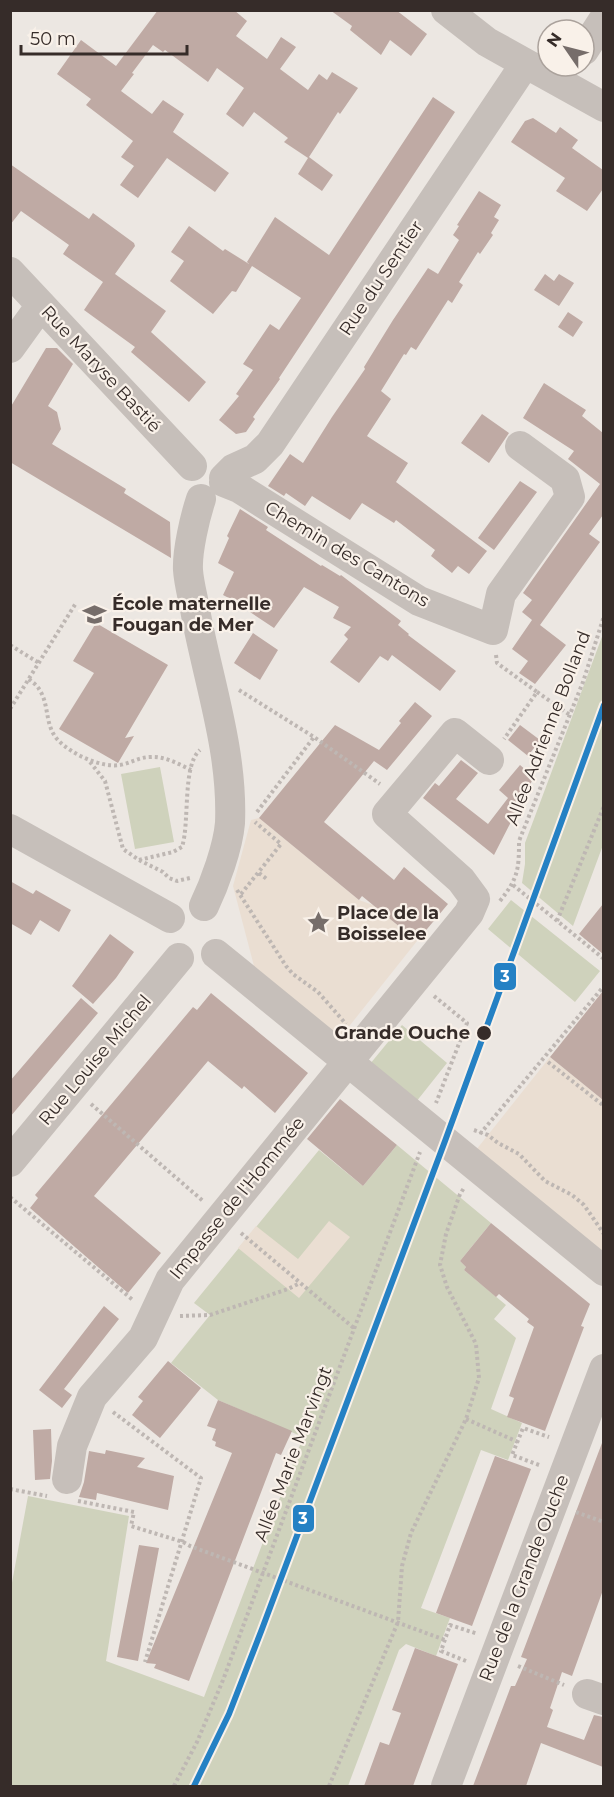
<svg xmlns="http://www.w3.org/2000/svg" width="614" height="1797" viewBox="0 0 614 1797" font-family="Montserrat,sans-serif">
<rect width="100%" height="100%" fill="#ece7e2"/>
<!-- green -->
<path fill="#cfd2bc" d="M603,634V845L573,926L522,883L525,864V843Z
M160,767L174,842L135,849L121,774Z
M511,900L600,971L575,1002L488,929Z
M402,1025L447,1063L416,1102L370,1064Z
M397,1145L491,1223L460,1261L466,1267L464,1270L506,1305L494,1319L516,1338L491,1409L522,1423L508,1460L481,1450L421,1608L450,1618L436,1656L406,1644L399,1650L348,1786H11V1588L28,1496L129,1516L106,1661L204,1697L303,1437L218,1400L171,1363L210,1315L194,1303L319,1150L363,1186Z"/>
<!-- plaza -->
<path fill="#eaded2" d="M259,818L359,900L373,905L417,941L339,1039L254,966L233,886L251,820Z
M550,1057L603,1100V1254L476,1150Z
M329,1221L350,1237L299,1298L238,1248L256,1226L298,1259Z"/>
<!-- building -->
<path fill="#bfaaa4" d="M158,10H234L247,21L236,36L267,59L281,37L296,47L280,69L308,90L319,74L327,80L332,72L358,88L340,114L338,112L309,157L333,175L322,191L298,174L308,158L284,142L288,138L254,112L243,127L226,114L244,88L217,68L208,82L165,50L163,52L153,45L132,73L134,74L121,91L152,114L163,100L184,114L173,132L229,173L215,192L167,158L138,198L120,185L134,166L121,157L133,141L86,105L91,99L57,74L81,40L116,66Z
M330,10H396L427,34L411,56L390,40L381,55L350,30L352,26Z
M433,97L455,112L279,378L280,379L253,417L255,419L246,432L236,434L219,420L239,396L236,394L253,370L243,364L270,324L279,330L301,298L252,266L236,292L232,291L213,314L170,281L184,261L171,252L189,226L223,251L225,249L249,264L247,262L275,217L329,255Z
M533,118L556,133L560,127L578,140L572,148L603,170V189L587,211L556,191L565,178L511,142L525,121Z
M10,164L89,219L93,213L134,243L135,246L115,274L166,311L151,332L206,382L189,402L131,352L135,347L84,310L103,282L63,254L69,245L21,211L10,225Z
M479,191L501,205L494,217L499,220L491,233L493,235L480,254L478,252L459,282L463,285L452,303L448,300L416,350L411,347L406,355L404,354L381,391L391,399L367,436L408,463L396,482L487,551L469,574L458,566L452,573L431,556L435,550L396,520L394,523L362,503L350,520L312,496L305,506L286,493L284,496L268,486L290,454L303,463L332,417L365,369L364,367L393,320L428,268L438,274L459,240L453,235L459,226L457,225Z
M545,274L554,281L559,274L574,283L559,306L534,290Z
M568,312L583,322L573,337L558,327Z
M46,348H57L73,364L48,406L57,412L61,429L52,444L126,489L124,493L170,522L171,558L10,462V408Z
M544,383L586,410L582,416L603,433V515L589,534L600,542L540,625L566,645L535,684L519,673L528,661L512,649L532,620L522,612L532,600L523,593L600,484L568,459L574,451L523,418Z
M482,414L509,433L489,463L461,443Z
M520,481L537,492L494,550L478,538Z
M240,509L268,527L266,530L321,566L322,565L340,576L341,575L401,621L398,625L409,634L408,635L456,671L440,691L392,655L388,661L380,656L359,683L330,662L348,639L344,635L351,627L333,618L339,607L304,587L274,628L247,610L248,608L223,595L234,572L218,563L229,538L227,536Z
M96,623L168,665L125,738L134,736L118,763L59,729L94,673L73,661Z
M253,633L278,650L260,680L234,663Z
M415,702L432,716L387,770L374,761L324,822L394,880L404,867L448,904L417,941L362,896L359,900L259,818L335,725L379,750L401,723L399,721Z
M520,725L540,740L528,756L508,740Z
M461,760L478,773L456,799L488,824L508,798L499,790L520,765L534,777L494,855L423,798L435,783L439,786Z
M10,881L33,894L36,890L71,910L59,932L40,920L31,935L10,923Z
M603,904V954L579,934Z
M110,934L134,952L116,978L93,1004L72,986Z
M603,991V1100L550,1057Z
M211,993L308,1073L275,1113L244,1086L242,1089L208,1061L94,1196L161,1253L128,1293L30,1208L38,1198L35,1195L193,1007L197,1010Z
M81,998L98,1013L10,1117V1081Z
M340,1099L397,1145L363,1186L307,1139Z
M491,1223L590,1304L581,1326L584,1327L545,1431L507,1417L514,1398L509,1396L534,1327L527,1322L529,1319L499,1294L496,1297L464,1270L466,1267L460,1261Z
M104,1306L119,1319L64,1389L72,1395L62,1408L39,1390Z
M168,1361L201,1388L160,1438L132,1415L143,1401L138,1397Z
M218,1400L292,1431L281,1455L276,1453L189,1681L154,1668L156,1664L146,1663L232,1453L215,1446L216,1442L212,1440L216,1429L207,1426Z
M51,1429L52,1461L50,1479L35,1480L33,1430Z
M602,1443H603V1590L572,1676L562,1672L550,1708L553,1710L547,1727L584,1740L594,1715L603,1717V1767L541,1743L526,1786H473L511,1686H515L527,1659L521,1657Z
M106,1450L145,1458L137,1467L174,1476L168,1510L97,1493L96,1500L79,1497L84,1482L89,1451L105,1454Z
M495,1456L531,1469L472,1626L436,1613Z
M139,1545L159,1548L138,1661L117,1657Z
M415,1648L458,1664L413,1786H364L380,1742L389,1745L401,1713L392,1710Z"/>
<g fill="none" stroke-linecap="round" stroke-linejoin="round">
<!-- path -->
<path stroke="#beb7b3" stroke-width="4" stroke-dasharray="3 3" stroke-linecap="butt" d="M10,645L39,663
M496,655L497,663L537,692L504,739
M29,679C32,682 37,685 39,689C50,705 44,725 58,740C71,754 101,768 120,765C131,763 139,757 151,757C164,756 179,764 191,770
M239,690L314,737L380,784
M537,692L570,715
M10,709L76,603
M90,762L105,781L123,849L139,860L163,872L169,878L177,881L190,878
M257,812L314,737
M139,860L173,852L182,847C190,822 182,765 200,750
M259,873L268,880
M513,885L604,959
M237,890L286,966L293,974L318,992L346,1024
M241,894L281,844L255,822
M500,901C518,878 519,870 519,841L583,682L604,616
M557,921L604,806
M434,996L467,1023L436,1103
M548,1062L604,1106
M91,1104L203,1201
M474,1130L488,1135L498,1143L519,1154L545,1181L572,1195L584,1205L604,1234
M480,1134L604,986
M10,1197L134,1301
M241,1233L355,1329
M180,1316L210,1315L288,1289L300,1283
M113,1412L201,1478L145,1662
M466,1419L518,1442
M539,1465L512,1455L523,1428L549,1437
M10,1489L47,1496
M78,1501L134,1512L131,1526L183,1542L190,1546L445,1640
M576,1512L604,1522
M466,1661L441,1651L450,1625L478,1634
M518,1666L564,1685
M174,1786L197,1742L223,1680L420,1152
M329,1786L398,1622L402,1566L411,1533L466,1419L479,1378L476,1344L447,1287L440,1265L446,1234L460,1194L464,1188"/>
<!-- minor -->
<path stroke="#c6bfba" stroke-width="30" d="M446,10L487,42L604,107
M584,50L604,19
M10,272L192,466
M10,348L41,305
M224,478L233,469L255,459L270,444L525,64
M224,482L239,488L419,601L493,630L501,594L570,497L565,479L520,446
M201,499C195,517 187,551 188,570C189,585 194,601 196,615C209,683 233,752 230,823C228,847 215,883 204,906
M10,829L170,918
M216,954L604,1271
M10,1162L179,958
M67,1479L72,1446L92,1397L143,1338L170,1280L469,913L475,899L461,880L387,814L455,733L489,760
M587,1694L604,1700
M446,1786L604,1369"/>
<defs>
<path id="tram-1" d="M194,1786L229,1714L262,1629L445,1141L604,705"/>
</defs>
<!-- tram-1 casing -->
<use href="#tram-1" stroke="#f9f1e9" stroke-width="10"/>
<!-- tram-1 -->
<use href="#tram-1" stroke="#2581c4" stroke-width="6"/>
</g>
<!-- icons -->
<defs>
<symbol id="school-bare" viewBox="-9 -9 18 18"><path d="M0-5L7-2L0 1L-7-2ZM-4 1L0 2.5L4 1V4Q0 6-4 4Z" fill="#766d6a" stroke="#f9f1e9" stroke-width="2.5" paint-order="stroke"/></symbol>
<symbol id="sight-bare" viewBox="-9 -9 18 18"><path d="M0-6L1.8-2.2L6-1.7L2.9 1.2L3.7 5.4L0 3.3L-3.7 5.4L-2.9 1.2L-6-1.7L-1.8-2.2Z" fill="#766d6a" stroke="#f9f1e9" stroke-width="2.5" paint-order="stroke"/></symbol>
</defs>
<g fill-rule="evenodd">
<use href="#school-bare" x="78" y="598" width="33" height="33"/>
<use href="#sight-bare" x="302" y="906" width="33" height="33"/>
</g>
<!-- markers -->
<circle fill="#362c29" stroke="#f9f1e9" stroke-width="2" cx="484" cy="1033" r="8"/>
<g text-anchor="middle" stroke-width="4.5" stroke-linejoin="round" paint-order="stroke">
<!-- street labels -->
<g font-size="18" fill="#362c29" stroke="#f9f1e9">
<text transform="translate(381 278) rotate(-56)" y="6">Rue du Sentier</text>
<text transform="translate(101 369) rotate(47)" y="6">Rue Maryse Bastié</text>
<text transform="translate(347 554) rotate(31)" y="6">Chemin des Cantons</text>
<text transform="translate(548 728) rotate(-69)" y="6">Allée Adrienne Bolland</text>
<text transform="translate(95 1060) rotate(-50)" y="6">Rue Louise Michel</text>
<text transform="translate(237 1198) rotate(-51)" y="6">Impasse de l'Hommée</text>
<text transform="translate(293 1454) rotate(-69)" y="6">Allée Marie Marvingt</text>
<text transform="translate(524 1578) rotate(-69)" y="6">Rue de la Grande Ouche</text>
</g>
<!-- poi labels -->
<g font-size="18" font-weight="bold" fill="#362c29" stroke="#f9f1e9" text-anchor="start">
<text x="112" y="610">École maternelle<tspan x="112" dy="21">Fougan de Mer</tspan></text>
<text x="337" y="919">Place de la<tspan x="337" dy="21">Boisselee</tspan></text>
</g>
<!-- stop labels -->
<g font-size="18" font-weight="bold" fill="#362c29" stroke="#f9f1e9" text-anchor="end">
<text x="470" y="1039">Grande Ouche</text>
</g>
</g>
<g stroke="#f9f1e9" stroke-width="2">
<rect x="493" y="962" width="24" height="29" rx="6" fill="#2581c4"/>
<rect x="292" y="1504" width="23" height="29" rx="6" fill="#2581c4"/>
</g>
<g font-size="16" text-anchor="middle" font-weight="bold" fill="#fff">
<text x="505" y="982">3</text>
<text x="303" y="1524">3</text>
</g>
<!-- border -->
<rect width="614" height="1797" fill="none" stroke="#362c29" stroke-width="24"/>
<!-- north arrow -->
<g transform="translate(566 48) rotate(305)"><circle r="28" fill="#f9f1e9" stroke="#aba29c" stroke-width="1.5"/>
<path d="M0-4.5L10 22L0 15L-10 22Z" fill="#766d6a"/>
<text y="-9" font-size="16" font-weight="bold" text-anchor="middle" fill="#362c29">N</text>
</g>
<!-- scale -->
<path d="M21 45v9h166v-9" fill="none" stroke="#362c29" stroke-width="3"/>
<text x="30" y="45" font-size="18" fill="#362c29" stroke="#f9f1e9" stroke-width="4.5" paint-order="stroke">50 m</text>
</svg>
